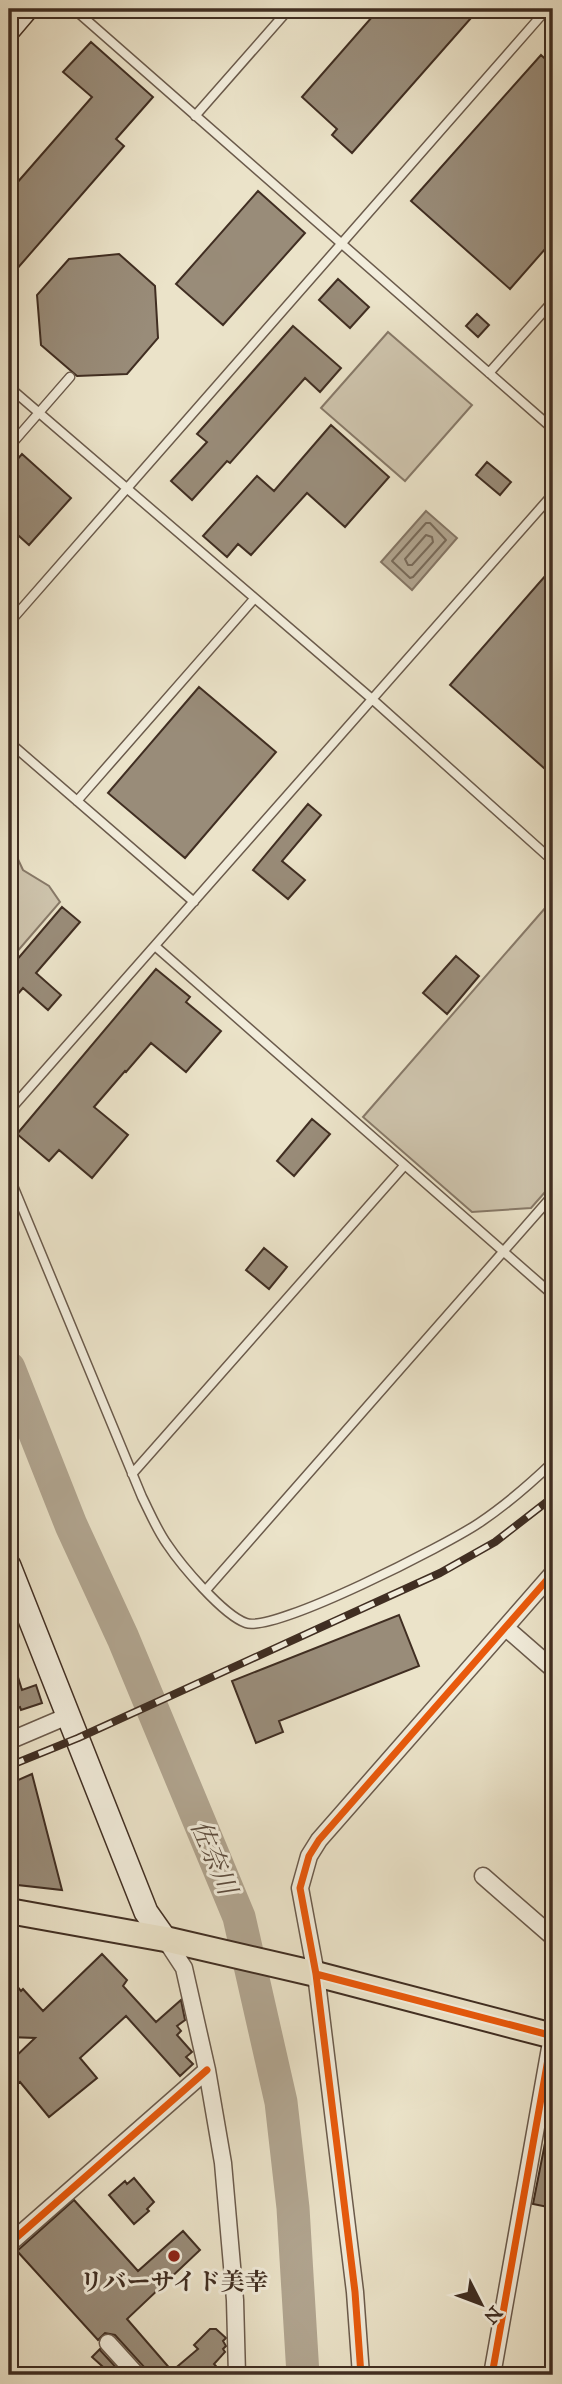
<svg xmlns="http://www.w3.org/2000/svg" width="562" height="2384" viewBox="0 0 562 2384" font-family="'IM FELL Great Primer','Noto Serif JP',serif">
<rect width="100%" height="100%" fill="#ebe3c9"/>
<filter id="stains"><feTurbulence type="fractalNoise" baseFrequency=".00286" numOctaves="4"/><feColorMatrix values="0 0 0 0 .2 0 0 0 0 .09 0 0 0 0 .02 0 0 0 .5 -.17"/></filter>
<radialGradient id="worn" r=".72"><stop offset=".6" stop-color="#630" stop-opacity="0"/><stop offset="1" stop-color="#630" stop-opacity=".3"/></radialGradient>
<!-- green -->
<path fill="#cec4ad" stroke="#877968" stroke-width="2" d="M388,332L472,405L405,481L321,408Z
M9,840L23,870L49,886L60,902L9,961Z
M553,899V1183L531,1208L472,1212L363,1117Z"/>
<!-- water -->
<path fill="#b1a590" stroke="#847564" stroke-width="2" d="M426,511L457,538L412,590L381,562Z"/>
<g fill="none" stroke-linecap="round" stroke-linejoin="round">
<!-- shore -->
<path stroke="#786a59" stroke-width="2" d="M426,523H430L446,540L413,577L410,578L392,561Z
M426,535L432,537L433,542L412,565H408L405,559Z"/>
<!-- river -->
<path stroke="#b1a590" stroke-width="33" d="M9,1368L71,1525L123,1638L239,1917L281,2102L293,2208L303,2375"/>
</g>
<!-- building -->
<path fill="#998c79" stroke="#402e22" stroke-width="2" d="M379,9H479L352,153L332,135L337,129L302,97Z
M91,42L153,97L116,139L124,146L9,278V192L92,97L63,72Z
M541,55L553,66V240L510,289L411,201Z
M258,191L305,233L223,325L176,284Z
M119,254L155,286L158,338L127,374L77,376L41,345L37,295L69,259Z
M338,279L369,307L350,328L319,300Z
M477,314L489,325L478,337L466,326Z
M293,326L341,368L320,392L305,378L230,463L227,461L192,500L171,481L207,442L197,434Z
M331,425L389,477L345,527L307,493L251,555L238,544L227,557L203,536L257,476L274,491Z
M22,454L71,498L29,545L9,527V469Z
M487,462L511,482L500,495L476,475Z
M553,567V776L450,685Z
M199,687L276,752L185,858L108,793Z
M308,804L321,815L282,861L305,880L288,899L253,870Z
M62,907L80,922L36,973L61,995L48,1010L23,988L9,1004V969Z
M456,956L479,976L447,1014L423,993Z
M156,969L190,997L186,1002L221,1031L186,1072L151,1043L126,1072L125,1071L94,1107L128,1135L92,1178L59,1150L49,1161L17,1134Z
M312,1119L330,1134L294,1176L277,1161Z
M264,1248L287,1267L269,1289L246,1270Z
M399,1615L419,1666L279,1721L283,1732L256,1743L232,1681Z
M12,1658L22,1690L36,1685L42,1703L21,1710L20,1707L9,1711V1659Z
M32,1774L62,1890L9,1884V1784Z
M102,1954L127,1980L123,1986L156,2022L181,2000L185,2020L177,2026L181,2031L177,2035L192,2052L186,2057L193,2064L180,2076L126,2016L80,2058L97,2078L49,2117L20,2082L9,2091V2063L35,2038L9,2037V1993L17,1986L21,1991L23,1989L43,2011Z
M546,2138L553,2139V2208L533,2204Z
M134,2178L154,2202L147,2209L149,2211L134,2224L109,2195L125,2181L127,2184Z
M74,2200L138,2271L183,2231L200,2250L127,2319L172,2371L198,2349L194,2345L210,2329H216L226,2338L223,2341L226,2346L223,2349L225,2352L214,2364L224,2375H147L145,2368L115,2335L105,2333L98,2340L17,2251Z
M100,2349V2350L123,2375H91L102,2366L92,2357Z"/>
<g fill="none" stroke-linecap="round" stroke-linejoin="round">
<defs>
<path id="lane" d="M74,9L553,429
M195,116L289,9
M489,373L553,301
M9,387L372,699L553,861
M9,447L70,377
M9,623L547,9
M9,742L194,902
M77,801L254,599
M155,946L553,1295
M9,1111L553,494
M9,1176L142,1497C150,1513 157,1530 167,1544C181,1565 223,1615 246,1623C275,1633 448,1544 479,1523C506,1505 530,1484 553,1462
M132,1474L404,1166
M206,1590L553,1195"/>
<path id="street" d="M506,1628L553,1669
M9,1741L70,1715
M483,1876L553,1937
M165,1939L184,1968L207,2070L223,2163L235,2300L237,2375
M9,2244L207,2070
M108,2343L137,2375
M361,2375L355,2292L316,1974L300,1888L309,1856L319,1840L553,1573
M492,2375L553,2031"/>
<path id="secondary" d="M9,29L26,9
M9,1566L146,1912L165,1939"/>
<path id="primary" d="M9,1911L165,1939L316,1974L553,2036"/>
</defs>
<!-- lane casing -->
<use href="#lane" stroke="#6b5b4c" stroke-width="11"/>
<!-- street casing -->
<use href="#street" stroke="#6b5b4c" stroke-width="19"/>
<!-- secondary casing -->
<use href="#secondary" stroke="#402e22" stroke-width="26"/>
<!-- primary casing -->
<use href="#primary" stroke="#402e22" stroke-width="28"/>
<!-- lane -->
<use href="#lane" stroke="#f2eddc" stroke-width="8"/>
<!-- street -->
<use href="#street" stroke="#f2eddc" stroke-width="16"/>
<!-- secondary -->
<use href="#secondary" stroke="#f2eddc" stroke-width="23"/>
<!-- primary -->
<use href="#primary" stroke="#ebe3c9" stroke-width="24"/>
<defs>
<path id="rail" d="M9,1766L78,1738L440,1573L495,1542L553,1497"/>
</defs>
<!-- rail casing -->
<use href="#rail" stroke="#402e22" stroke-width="8"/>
<!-- rail -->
<use href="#rail" stroke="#f2eddc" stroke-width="5" stroke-dasharray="16" stroke-linecap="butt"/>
<defs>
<path id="cycleway" d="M316,1974L553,2036
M9,2244L207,2070
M361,2375L355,2292L316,1974L300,1888L309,1856L319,1840L553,1573
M492,2375L553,2031"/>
</defs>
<!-- cycleway casing -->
<use href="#cycleway" stroke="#f2eddc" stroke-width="11"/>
<!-- cycleway -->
<use href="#cycleway" stroke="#e8590c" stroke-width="7"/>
</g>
<!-- markers -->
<circle fill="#8f2418" stroke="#f2eddc" stroke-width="2.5" cx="174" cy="2256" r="7"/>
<g text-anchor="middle" stroke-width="6" stroke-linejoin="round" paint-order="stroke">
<!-- poi labels -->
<g font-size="24" font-weight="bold" fill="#402e22" stroke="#f2eddc">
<text x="174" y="2290">リバーサイド美幸</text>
</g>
<!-- water labels -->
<g font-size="26" font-style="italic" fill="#5c4c3e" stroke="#f2eddc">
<text transform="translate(214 1857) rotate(67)" y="9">佐奈川</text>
</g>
</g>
<!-- margin -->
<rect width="562" height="2384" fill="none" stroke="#ebe3c9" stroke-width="35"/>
<rect x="10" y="10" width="541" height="2363" fill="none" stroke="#402e22" stroke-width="3.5"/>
<rect x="18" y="18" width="527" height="2349" fill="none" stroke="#402e22" stroke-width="2"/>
<!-- north arrow -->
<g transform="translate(481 2304) rotate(132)" stroke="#f2eddc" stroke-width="5" paint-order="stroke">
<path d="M0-5L12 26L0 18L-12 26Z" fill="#402e22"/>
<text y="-10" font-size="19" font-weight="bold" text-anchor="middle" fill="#402e22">N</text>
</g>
<rect width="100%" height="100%" filter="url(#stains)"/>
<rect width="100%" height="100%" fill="url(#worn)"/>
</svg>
